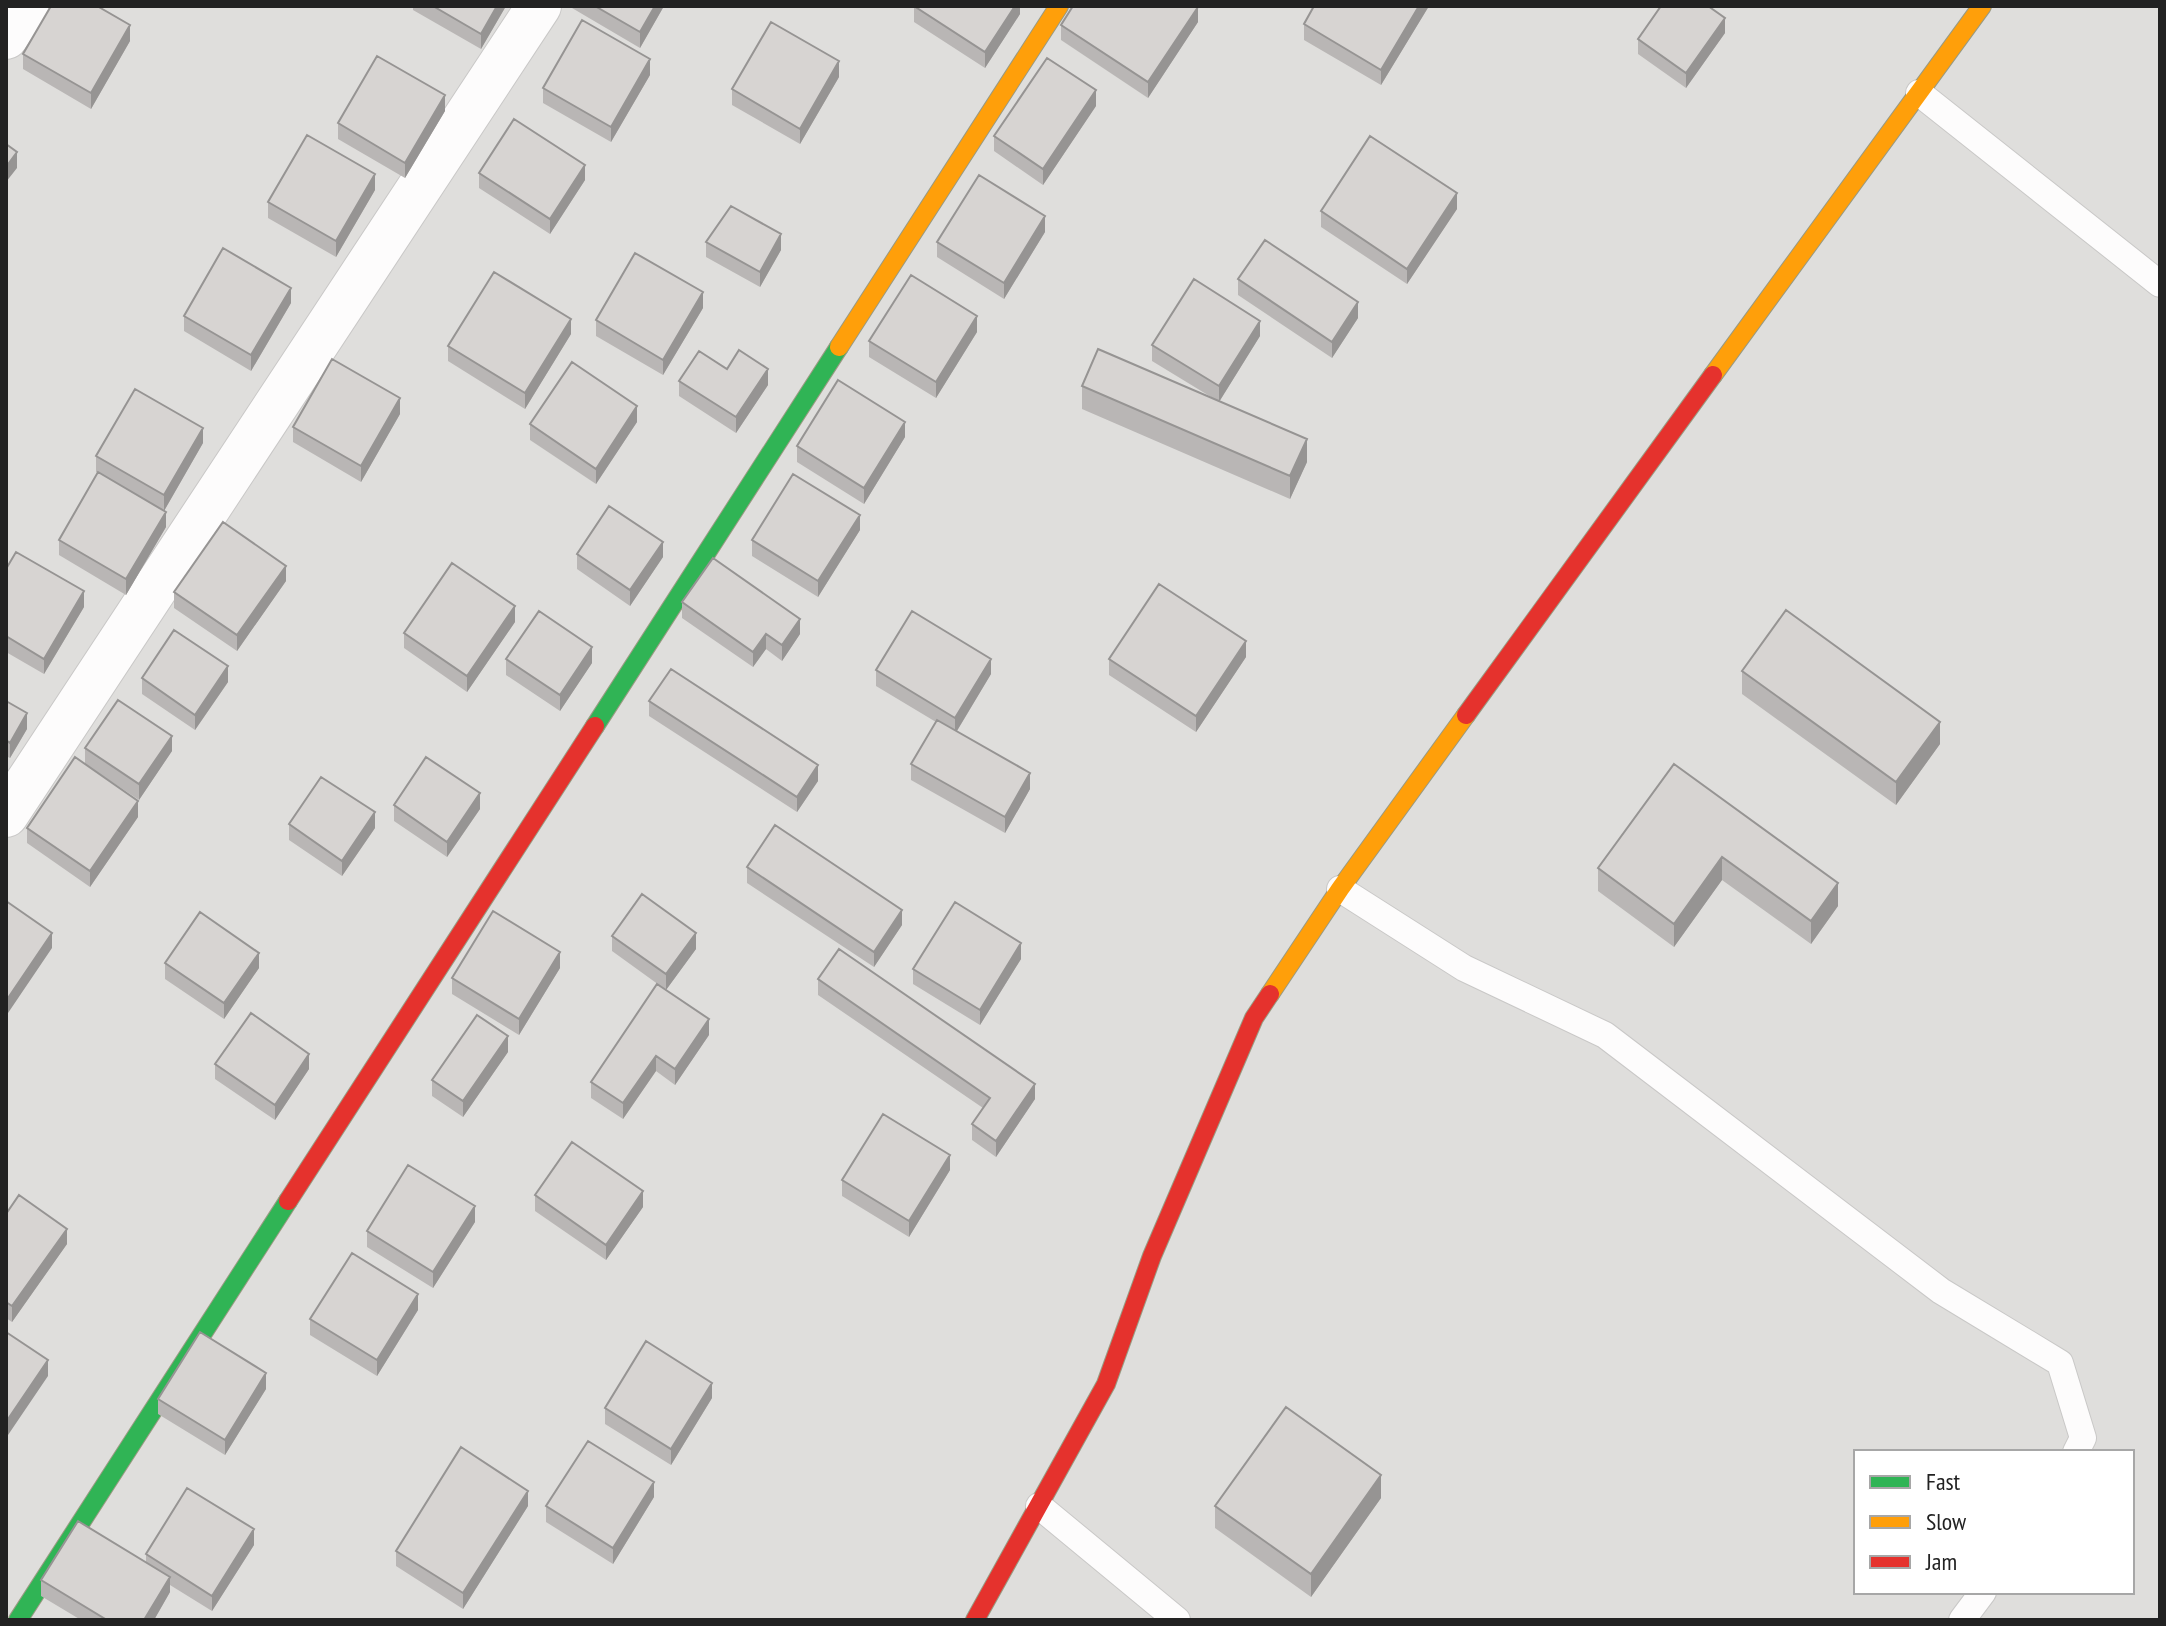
<svg xmlns="http://www.w3.org/2000/svg" width="2166" height="1626" viewBox="0 0 2166 1626" font-family="'PT Sans Narrow',sans-serif">
<rect width="100%" height="100%" fill="#f0eeeb"/>
<!-- residential -->
<path fill="#dfdedc" fill-rule="evenodd" d="M6,6H2160V1620H6ZM1856,1452H2132V1592H1856Z"/>
<g fill="none" stroke-linecap="round" stroke-linejoin="round">
<defs>
<path id="lane" d="M1919,93L2160,284
M1340,889L1464,968L1605,1035L1941,1291L2060,1363L2083,1438L2076,1452
M1039,1506L1177,1620
M1962,1620L1983,1592"/>
<path id="street" d="M6,37L27,6
M6,815L539,6"/>
<path id="fast" d="M595,726L839,347
M18,1620L288,1201"/>
<path id="slow" d="M839,347L1059,6
M1713,375L1982,6
M1270,994L1340,889L1466,715"/>
<path id="jam" d="M1466,715L1713,375
M288,1201L595,726
M975,1620L1106,1384L1152,1256L1254,1018L1270,994"/>
</defs>
<!-- lane casing -->
<use href="#lane" stroke="#c9c8c7" stroke-width="28"/>
<!-- street casing -->
<use href="#street" stroke="#c9c8c7" stroke-width="46"/>
<!-- fast casing -->
<use href="#fast" stroke="#999a82" stroke-width="20"/>
<!-- slow casing -->
<use href="#slow" stroke="#999a82" stroke-width="20"/>
<!-- jam casing -->
<use href="#jam" stroke="#999a82" stroke-width="20"/>
<!-- lane -->
<use href="#lane" stroke="#fdfcfc" stroke-width="26"/>
<!-- street -->
<use href="#street" stroke="#fdfcfc" stroke-width="44"/>
<!-- fast -->
<use href="#fast" stroke="#30b455" stroke-width="18"/>
<!-- slow -->
<use href="#slow" stroke="#ff9f0a" stroke-width="18"/>
<!-- jam -->
<use href="#jam" stroke="#e5322d" stroke-width="18"/>
</g>
<!-- wall -->
<path fill="#b9b6b5" d="M413,6H506L481,49L413,10Z
M572,6H664L640,48L572,8Z
M914,6H1020V14L985,68L914,22Z
M1314,6H1429L1381,85L1304,40V24Z
M1198,22L1148,98L1061,40V25Z
M1725,33L1686,88L1638,54V39Z
M130,41L91,109L23,69V54Z
M650,75L611,142L543,103V88Z
M839,77L800,144L732,105V89Z
M1096,106L1043,185L994,151V136Z
M445,111L405,178L338,139V123Z
M479,173L585,180L550,234L479,188Z
M375,190L336,257L268,218V202Z
M1457,209L1407,284L1321,227V211Z
M1045,232L1004,299L937,257V242Z
M706,242L781,250L760,287L706,257Z
M1238,279L1358,318L1332,358L1238,295Z
M291,303L251,371L184,331V316Z
M703,308L663,375L596,336V320Z
M977,332L936,398L869,357V341Z
M571,334L525,409L448,361V346Z
M1260,336L1219,402L1307,462L1290,499L1082,409V386L1216,400L1152,361V345Z
M727,369L768,385L736,433L679,396V381Z
M400,414L361,482L293,442V427Z
M637,422L596,484L530,440V424Z
M905,437L864,504L797,462V446Z
M203,443L164,511L166,527L126,595L59,555V540L98,473L96,472V456Z
M860,530L818,597L752,556V540Z
M577,554L663,557L630,606L577,569Z
M6,569L84,607L44,674L6,652Z
M286,581L237,651L174,608V592Z
M682,602L800,634L782,661L766,649L753,667L682,618Z
M515,622L467,692L404,648V633Z
M1246,657L1196,732L1109,675V659Z
M506,659L592,663L560,711L506,675Z
M876,670L991,674L957,731L1030,789L1005,833L911,780V764L936,722L876,686Z
M1742,671L1940,744L1896,805L1742,694Z
M142,678L228,682L195,730L142,694Z
M6,701L27,729L10,758L6,756Z
M649,701L818,781L797,812L649,716Z
M85,748L172,751L139,800L85,764Z
M1674,764L1838,906L1811,944L1722,880L1674,947L1598,891V868Z
M394,805L480,809L447,857L394,821Z
M138,817L90,887L27,843V828Z
M289,824L375,828L342,876L289,840Z
M747,867L902,925L874,967L747,883Z
M612,936L696,949L666,990L612,951Z
M1021,959L980,1025L913,984V969Z
M165,963L259,968L224,1019L165,979Z
M560,968L519,1035L452,994V978Z
M818,979L1035,1099L996,1157L972,1140V1124L983,1108L818,995Z
M709,1035L675,1085L656,1071L623,1119L591,1098V1082Z
M508,1052L463,1117L432,1096V1080Z
M215,1064L309,1069L275,1120L215,1079Z
M950,1170L909,1237L842,1196V1180Z
M535,1195L643,1207L606,1260L535,1211Z
M6,1214L67,1244L12,1322L6,1318Z
M475,1222L433,1288L367,1247V1231Z
M418,1310L377,1376L310,1335V1319Z
M266,1389L225,1455L158,1414V1399Z
M712,1398L671,1465L605,1424V1408Z
M654,1497L613,1564L546,1522V1506Z
M1381,1498L1311,1597L1215,1528V1506Z
M528,1506L463,1609L396,1566V1551Z
M254,1545L212,1611L170,1585V1592L154,1620H81L41,1596V1580L146,1562V1554Z"/>
<!-- shaded-wall -->
<path fill="#969493" d="M497,6H506L481,49V34Z
M655,6H664L640,48V32Z
M1015,6H1020V14L985,68V52Z
M1419,6H1429L1381,85V70Z
M1198,7V22L1148,98V82Z
M1725,18V33L1686,88V73Z
M130,25V41L91,109V93Z
M650,59V75L611,142V127Z
M839,61V77L800,144V129Z
M1096,90V106L1043,185V169Z
M445,95V111L405,178V163Z
M17,152V168L6,182V167Z
M585,165V180L550,234V219Z
M375,174V190L336,257V241Z
M1457,193V209L1407,284V269Z
M1045,216V232L1004,299V283Z
M781,234V250L760,287V272Z
M291,288V303L251,371V355Z
M703,292V308L663,375V360Z
M1358,302V318L1332,358V342Z
M977,316V332L936,398V382Z
M571,319V334L525,409V393Z
M1260,321V336L1219,402V386Z
M768,369V385L736,433V417Z
M400,398V414L361,482V466Z
M637,406V422L596,484V469Z
M905,422V437L864,504V488Z
M203,428V443L164,511V495Z
M1307,439V462L1290,499V476Z
M166,512V527L126,595V579Z
M860,515V530L818,597V581Z
M663,542V557L630,606V590Z
M286,566V581L237,651V635Z
M84,591V607L44,674V659Z
M515,606V622L467,692V676Z
M800,619V634L782,661V645Z
M766,634V649L753,667V652Z
M1246,641V657L1196,732V716Z
M592,647V663L560,711V695Z
M991,659V674L955,734V718Z
M228,666V682L195,730V715Z
M27,713V729L10,758V743Z
M1940,722V744L1896,805V782Z
M172,736V751L139,800V784Z
M818,765V781L797,812V797Z
M1030,773V789L1005,833V817Z
M480,793V809L447,857V842Z
M138,801V817L90,887V871Z
M375,812V828L342,876V861Z
M1722,857V880L1674,947V924Z
M1838,883V906L1811,944V921Z
M902,910V925L874,967V952Z
M52,933V948L6,1016V1001Z
M696,933V949L666,990V974Z
M1021,943V959L980,1025V1010Z
M560,952V968L519,1035V1019Z
M259,953V968L224,1019V1003Z
M709,1019V1035L675,1085V1069Z
M508,1036V1052L463,1117V1101Z
M309,1054V1069L275,1120V1105Z
M656,1056V1071L623,1119V1103Z
M1035,1084V1099L996,1157V1141Z
M950,1155V1170L909,1237V1221Z
M643,1191V1207L606,1260V1245Z
M475,1206V1222L433,1288V1272Z
M67,1229V1244L12,1322V1306Z
M418,1294V1310L377,1376V1360Z
M48,1360V1376L6,1438V1422Z
M266,1373V1389L225,1455V1440Z
M712,1383V1398L671,1465V1449Z
M1381,1475V1498L1311,1597V1574Z
M654,1482V1497L613,1564V1548Z
M528,1491V1506L463,1609V1593Z
M254,1529V1545L212,1611V1596Z
M170,1577V1592L154,1620H144Z"/>
<!-- building -->
<path fill="#d7d4d2" stroke="#969493" stroke-width="2" d="M51,6H97L130,25L91,93L23,54Z
M433,6H497L481,34Z
M595,6H655L640,32Z
M914,6H1015L985,52Z
M1073,6H1197L1198,7L1148,82L1061,25Z
M1314,6H1419L1381,70L1304,24Z
M1661,6H1708L1725,18L1686,73L1638,39Z
M582,20L650,59L611,127L543,88Z
M771,22L839,61L800,129L732,89Z
M377,56L445,95L405,163L338,123Z
M1047,58L1096,90L1043,169L994,136Z
M514,119L585,165L550,219L479,173Z
M307,135L375,174L336,241L268,202Z
M1370,136L1457,193L1407,269L1321,211Z
M6,144L17,152L6,167Z
M979,175L1045,216L1004,283L937,242Z
M731,206L781,234L760,272L706,242Z
M1265,240L1358,302L1332,342L1238,279Z
M223,248L291,288L251,355L184,316Z
M635,253L703,292L663,360L596,320Z
M494,272L571,319L525,393L448,346Z
M911,275L977,316L936,382L869,341Z
M1194,279L1260,321L1219,386L1152,345Z
M1098,349L1307,439L1290,476L1082,386Z
M739,350L768,369L736,417L679,381L699,351L727,369Z
M332,359L400,398L361,466L293,427Z
M572,362L637,406L596,469L530,424Z
M838,380L905,422L864,488L797,446Z
M135,389L203,428L164,495L96,456Z
M98,472L166,512L126,579L59,540Z
M793,474L860,515L818,581L752,540Z
M609,506L663,542L630,590L577,554Z
M223,522L286,566L237,635L174,592Z
M16,552L84,591L44,659L6,636V569Z
M713,558L800,619L782,645L766,634L753,652L682,602Z
M452,563L515,606L467,676L404,633Z
M1159,584L1246,641L1196,716L1109,659Z
M1786,610L1940,722L1896,782L1742,671Z
M539,611L592,647L560,695L506,659Z
M912,611L991,659L955,718L876,670Z
M174,630L228,666L195,715L142,678Z
M671,669L818,765L797,797L649,701Z
M118,700L172,736L139,784L85,748Z
M6,701L27,713L10,743L6,740Z
M937,720L1030,773L1005,817L911,764Z
M75,757L138,801L90,871L27,828Z
M426,757L480,793L447,842L394,805Z
M1674,764L1838,883L1811,921L1722,857L1674,924L1598,868Z
M321,777L375,812L342,861L289,824Z
M775,825L902,910L874,952L747,867Z
M642,894L696,933L666,974L612,936Z
M6,901L52,933L6,1001Z
M955,902L1021,943L980,1010L913,969Z
M493,911L560,952L519,1019L452,978Z
M200,912L259,953L224,1003L165,963Z
M839,949L1035,1084L996,1141L972,1124L990,1098L818,979Z
M657,984L709,1019L675,1069L656,1056L623,1103L591,1082Z
M251,1013L309,1054L275,1105L215,1064Z
M477,1015L508,1036L463,1101L432,1080Z
M883,1114L950,1155L909,1221L842,1180Z
M572,1142L643,1191L606,1245L535,1195Z
M408,1165L475,1206L433,1272L367,1231Z
M19,1195L67,1229L12,1306L6,1302V1214Z
M352,1253L418,1294L377,1360L310,1319Z
M6,1332L48,1360L6,1422Z
M200,1332L266,1373L225,1440L158,1399Z
M646,1341L712,1383L671,1449L605,1408Z
M1286,1407L1381,1475L1311,1574L1215,1506Z
M588,1441L654,1482L613,1548L546,1506Z
M461,1447L528,1491L463,1593L396,1551Z
M187,1488L254,1529L212,1596L146,1554Z
M78,1521L170,1577L144,1620H107L41,1580Z"/>
<!-- border -->
<rect width="2166" height="1626" fill="none" stroke="#222222" stroke-width="16"/>
<!-- legend -->
<rect x="1854" y="1450" width="280" height="144" fill="#ffffff" stroke="#a7a7a7" stroke-width="2"/>
<rect x="1870" y="1476" width="40" height="12" fill="#30b455" stroke="#a7a7a7" stroke-width="2"/>
<text x="1926" y="1490" font-size="24" fill="#222222">Fast</text>
<rect x="1870" y="1516" width="40" height="12" fill="#ff9f0a" stroke="#a7a7a7" stroke-width="2"/>
<text x="1926" y="1530" font-size="24" fill="#222222">Slow</text>
<rect x="1870" y="1556" width="40" height="12" fill="#e5322d" stroke="#a7a7a7" stroke-width="2"/>
<text x="1926" y="1570" font-size="24" fill="#222222">Jam</text>
</svg>
